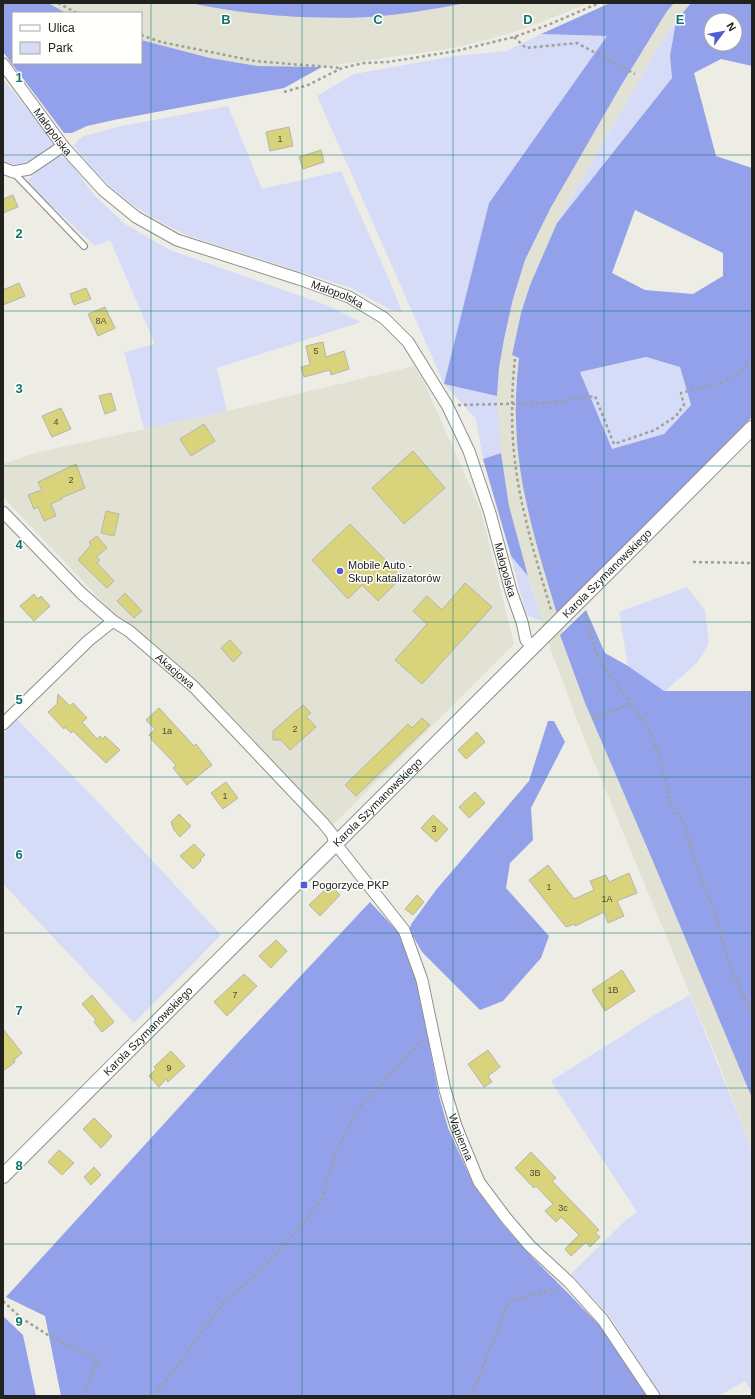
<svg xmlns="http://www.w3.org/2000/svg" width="755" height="1399" viewBox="0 0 755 1399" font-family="Helvetica,sans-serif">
<rect width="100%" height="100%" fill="#edede6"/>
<!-- built -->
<path fill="#e2e2d4" d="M48,3H190L214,8L318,18L370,17L422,11L466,3H590L518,31L482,41L448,49L322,67L258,66L210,58L141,40V13H66Z
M674,3H691L676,21L659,46L557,223L530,285L521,313L512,355L520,358L516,387V419L519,457L526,502L544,571L563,633L560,635L585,703L652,859L752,1098V1150L717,1059L584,738L549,645L518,541L509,506L501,453L498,424L497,396L499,368L504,339L513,299L525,260L550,209L622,84L667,11Z
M414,366L424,382L481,511L514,644L331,827L120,620L3,497V464L35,453L227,411Z"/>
<!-- green -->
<path fill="#d6dcf8" d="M676,21L670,56L672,78L557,223L659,46Z
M541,34L607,36L489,203L444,384L497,396L501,453L483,459L476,419L444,384L317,96L354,74L454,56L506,51Z
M3,79L53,140V149L35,160L21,166L3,162Z
M228,106L262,189L341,171L389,279L402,312L389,309L351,288L189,236C139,214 107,189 74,146L78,140L84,136L121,126Z
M62,157L69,161L95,196L125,224L170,250L329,306L361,322L217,368L227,411L144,429L124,352L155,344L110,240L95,246L26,182C36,173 48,158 62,157Z
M646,357L680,367L691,405L664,434L612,450L580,372Z
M511,556L528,576L542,621L526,615Z
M687,587L705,610L709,643L697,663L664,692L628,666L619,612Z
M17,719L101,805L221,935L134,1023L3,884V734Z
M690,995L752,1150V1392L745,1381L719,1396H661L610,1317L571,1274L627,1219L637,1212L551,1081L656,1014Z"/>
<!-- forest -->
<path fill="#93a1eb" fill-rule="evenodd" d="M3,3H48L66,13H13V63H141V40L210,58L258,66L322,67L284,88L114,120L87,126L72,133H64L3,52Z
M190,3H466C434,9 401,15 369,17C312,20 246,15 190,3Z
M610,3H674L667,11L622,84L550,209L525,260L513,299L504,339L499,368L497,396L444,384L489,203L607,36L541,34Z
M691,3H752V66L721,59L694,73L716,156L752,168V417L557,614C538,550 517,486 516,419C515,399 517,378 519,358L512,355L521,313L530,285L557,223L672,78L670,56L676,21ZM711,20H735V44H711ZM635,210L723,253V276L693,294L645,290L612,273ZM646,357L680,367L691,405L664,434L612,449L580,372Z
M501,453L509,506L528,576L511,556L483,459Z
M586,610L605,653L628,666L664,691H752V1098L652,859L585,703L560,635Z
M548,721H554L565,742L531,808L533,840L510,863L506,888L549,936L541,958L503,1001L480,1010L422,952L409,929L412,923L436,890L529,781Z
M370,902L400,934L416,974L439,1096L448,1128L474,1186L504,1226L530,1255L567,1292L601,1327L647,1396H61L45,1316L6,1297L234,1047Z
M3,1316L23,1335L36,1396H3Z"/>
<!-- building -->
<path fill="#d9d37c" stroke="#b5b4af" d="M289,127L293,146L270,151L266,132Z
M321,150L324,162L303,169L299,157Z
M13,195L18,207L3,213V199Z
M19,283L25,296L3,305V290Z
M86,288L91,299L74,305L70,294Z
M105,307L115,328L98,336L88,314Z
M323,342L326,357L344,351L349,369L331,375L330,370L304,377L301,367L310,365L306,346Z
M111,393L116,410L105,414L99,396Z
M61,408L71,429L52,437L42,416Z
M204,424L215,441L191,456L180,439Z
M413,451L445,488L404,524L372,488Z
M76,464L85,488L61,498L62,499L51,504L56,516L44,521L38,507L34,509L28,495L42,490L38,482Z
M106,511L119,514L114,536L101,533Z
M350,524L402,577L378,601L362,585L348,599L312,560Z
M97,536L107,548L96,557L100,560L97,563L114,581L107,588L78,560L91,545L89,542Z
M465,583L492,607L422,684L395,660L427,624L413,611L427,596L442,610Z
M125,593L142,611L134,618L117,601Z
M34,594L38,599L41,596L50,606L34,621L20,606Z
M230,640L242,653L233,662L221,648Z
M58,694L70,706L73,703L87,718L82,722L97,739L100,736L103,739L105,736L120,750L106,763L73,731L71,733L65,727L64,729L48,712L57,704Z
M303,705L311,713L306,716L316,727L290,750L281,740H273V731Z
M159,708L194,746L196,744L212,765L187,785L173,768L176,765L151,739L152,738L149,735L155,729L146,720Z
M422,718L430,725L356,796L345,785L408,724L412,728Z
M477,732L485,742L466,759L458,750Z
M226,782L238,798L223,809L211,793Z
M475,792L485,803L469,818L459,807Z
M179,814L191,826L180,837L174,830L171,822Z
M433,815L448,829L436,842L421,828Z
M194,844L205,855L200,860L201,861L193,869L180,856Z
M548,865L574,899L594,890L590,881L606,875L609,882L629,873L637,893L617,901L624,916L608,923L604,912L575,926V924L566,927L529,880Z
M330,885L340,895L320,916L309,905Z
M417,895L424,902L413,915L405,909Z
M276,940L287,951L271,968L259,956Z
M622,970L635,991L605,1011L592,990Z
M244,974L257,986L227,1016L214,1002Z
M92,995L114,1022L102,1032L94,1022L96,1020L82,1004Z
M3,1029L22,1053L14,1060L15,1062L3,1071Z
M488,1050L500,1067L488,1076L492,1082L484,1087L468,1064Z
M171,1051L185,1066L168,1082L166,1079L159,1087L149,1076L156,1069L154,1067Z
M94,1118L112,1136L101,1148L83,1129Z
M59,1150L74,1163L62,1175L48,1162Z
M531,1152L556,1178L552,1181L599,1230L595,1233L600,1237L590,1247L586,1242L571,1256L565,1249L579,1235L561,1217L556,1222L545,1211L553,1204L536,1186L534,1188L515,1168Z
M94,1167L101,1175L91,1185L84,1177Z"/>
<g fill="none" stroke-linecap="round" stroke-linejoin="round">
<defs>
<path id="service" d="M13,172L84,246"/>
<g id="minor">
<path id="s1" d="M3,64L63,146L103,190L136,217L177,240L299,279L349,297L384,318L408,342L447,405L469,451L490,513L511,591L522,622L526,640L533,647"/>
<path d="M3,168L13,172L29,169L63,146"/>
<path id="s2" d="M3,512L81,593L113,621L129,631L194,687L323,823L332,834L335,843L404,930L422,980L445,1090L456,1126L479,1182L506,1218L530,1246L569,1282L603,1320L654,1396"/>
<path d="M3,724L88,641L113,621"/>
</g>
<g id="tertiary">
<path id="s3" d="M3,1176C252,926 503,678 752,428"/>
</g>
</defs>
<!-- service casing -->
<use href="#service" stroke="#91908b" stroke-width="8"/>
<!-- minor casing -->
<use href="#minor" stroke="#91908b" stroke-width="13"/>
<!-- tertiary casing -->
<use href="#tertiary" stroke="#91908b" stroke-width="16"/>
<!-- path -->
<path stroke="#a0a09b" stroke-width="2.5" stroke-dasharray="3 3" stroke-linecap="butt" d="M58,3L77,13
M141,35L161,42L255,61L341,68
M514,37L526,48L577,43L635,74
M284,92L308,85L342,68L364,63L388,62L456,51L514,37L548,25L599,3
M515,359C509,412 512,465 525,516C532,548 542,579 551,610
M458,405L547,403L595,396L614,444L655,430L676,416L684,405L681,393L723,382L752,363
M693,562L752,563
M585,613L596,652L605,669L631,703L650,732L660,758L670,801L676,811L683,821L687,831L690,847L715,915L732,971L752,1013
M593,719L631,703
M3,1301L20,1317L48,1335L98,1359L83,1396
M155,1396L223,1303L262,1270L321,1202L337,1150L358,1109L386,1078L423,1040
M471,1396L509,1302L558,1288"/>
<!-- service -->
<use href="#service" stroke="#fff" stroke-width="5.5"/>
<!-- minor -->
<use href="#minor" stroke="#fff" stroke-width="11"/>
<!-- tertiary -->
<use href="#tertiary" stroke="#fff" stroke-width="14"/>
</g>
<!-- grid -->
<path fill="none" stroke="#0f766e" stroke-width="1" stroke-opacity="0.55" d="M151,3V1396M302,3V1396M453,3V1396M604,3V1396M3,155H752M3,311H752M3,466H752M3,622H752M3,777H752M3,933H752M3,1088H752M3,1244H752"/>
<!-- markers -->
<g fill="#535cd2" stroke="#fffffe" stroke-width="1.5">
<circle cx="340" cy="571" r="4"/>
<rect x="300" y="881" width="8" height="8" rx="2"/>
</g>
<g text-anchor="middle" stroke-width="3" stroke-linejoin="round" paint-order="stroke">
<!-- number labels -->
<g font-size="9" fill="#4f4e36">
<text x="280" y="142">1</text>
<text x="101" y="324">8A</text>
<text x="316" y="354">5</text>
<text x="56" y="425">4</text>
<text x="71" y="483">2</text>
<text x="295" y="732">2</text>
<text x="167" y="734">1a</text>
<text x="225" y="799">1</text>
<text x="434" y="832">3</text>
<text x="549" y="890">1</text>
<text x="607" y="902">1A</text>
<text x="613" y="993">1B</text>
<text x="235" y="998">7</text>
<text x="169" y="1071">9</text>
<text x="535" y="1176">3B</text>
<text x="563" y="1211">3c</text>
</g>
<!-- street labels -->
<g font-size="11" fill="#21211e" stroke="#fffffe">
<text dy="4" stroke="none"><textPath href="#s1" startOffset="84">Małopolska</textPath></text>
<text dy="4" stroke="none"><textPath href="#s1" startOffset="420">Małopolska</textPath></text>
<text dy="4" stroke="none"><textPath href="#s1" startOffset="756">Małopolska</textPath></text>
<text dy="4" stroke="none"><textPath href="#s3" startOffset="853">Karola Szymanowskiego</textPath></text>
<text dy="4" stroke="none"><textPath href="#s2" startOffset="235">Akacjowa</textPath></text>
<text dy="4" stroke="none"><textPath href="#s3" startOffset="529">Karola Szymanowskiego</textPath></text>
<text dy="4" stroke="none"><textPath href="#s3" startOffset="205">Karola Szymanowskiego</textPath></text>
<text dy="4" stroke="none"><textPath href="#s2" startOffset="797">Wapienna</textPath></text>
</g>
<!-- poi labels -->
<g font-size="11" fill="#21211e" stroke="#fffffe" text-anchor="start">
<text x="348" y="569">Mobile Auto -<tspan x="348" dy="13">Skup katalizatorów</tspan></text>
<text x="312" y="889">Pogorzyce PKP</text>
</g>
</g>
<g font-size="13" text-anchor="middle" font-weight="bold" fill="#0f766e" stroke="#fffffe" stroke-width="3" stroke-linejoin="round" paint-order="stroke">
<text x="226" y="24">B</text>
<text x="378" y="24">C</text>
<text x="528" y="24">D</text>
<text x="680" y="24">E</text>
<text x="19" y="82">1</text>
<text x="19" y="238">2</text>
<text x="19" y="393">3</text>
<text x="19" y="549">4</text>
<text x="19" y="704">5</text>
<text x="19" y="859">6</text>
<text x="19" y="1015">7</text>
<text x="19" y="1170">8</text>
<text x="19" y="1326">9</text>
</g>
<!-- border -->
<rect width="755" height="1399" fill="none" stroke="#21211e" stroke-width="8"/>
<!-- legend -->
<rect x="12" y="12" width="130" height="52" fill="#fffffe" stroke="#a6a6a4"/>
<rect x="20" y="25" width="20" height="6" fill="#ffffff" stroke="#a6a6a4"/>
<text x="48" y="32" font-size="12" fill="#21211e">Ulica</text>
<rect x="20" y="42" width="20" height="12" fill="#d6dcf8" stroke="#a6a6a4"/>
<text x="48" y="52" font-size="12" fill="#21211e">Park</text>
<!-- north arrow -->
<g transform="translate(723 32) rotate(58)"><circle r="19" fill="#fffffe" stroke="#a6a6a4"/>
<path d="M0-3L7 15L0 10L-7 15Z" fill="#535cd2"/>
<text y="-6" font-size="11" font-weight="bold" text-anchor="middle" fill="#21211e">N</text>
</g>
</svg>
